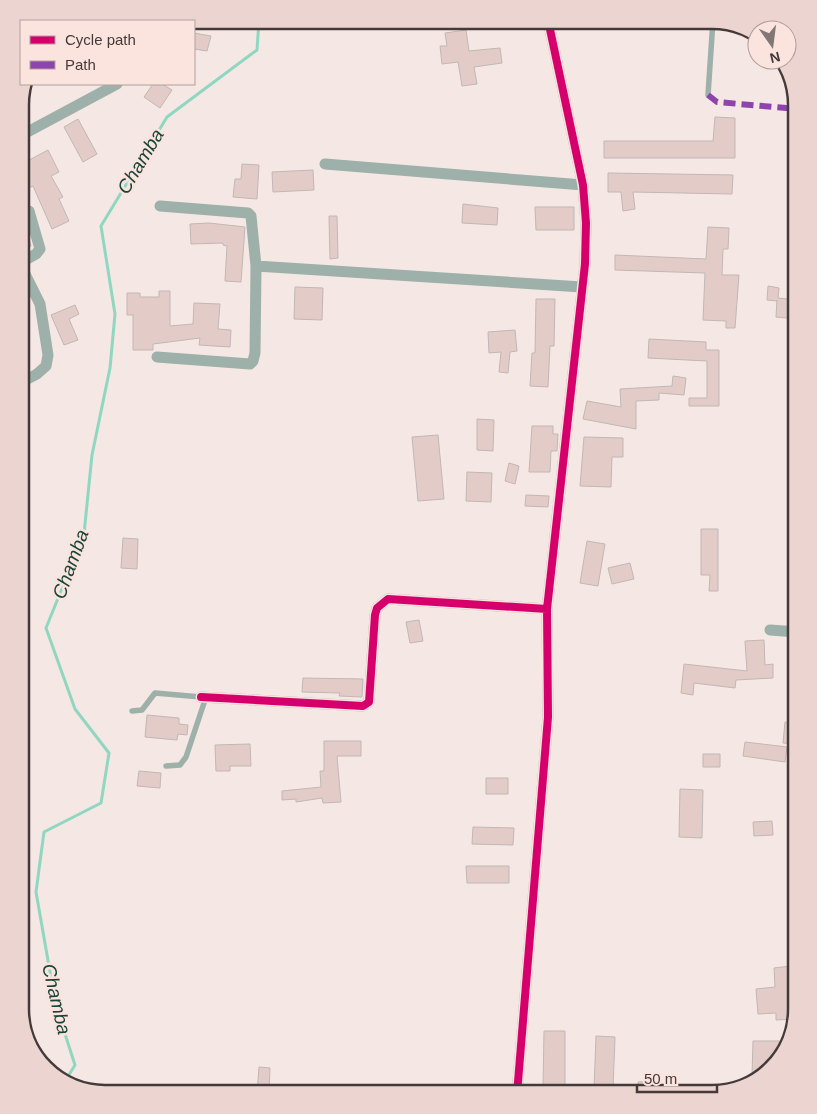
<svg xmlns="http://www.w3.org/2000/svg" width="817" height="1114" viewBox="0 0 817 1114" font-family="Helvetica,sans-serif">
<rect width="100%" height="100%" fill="#f5e7e4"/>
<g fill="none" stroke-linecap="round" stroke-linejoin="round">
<!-- stream -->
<path stroke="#90d7c2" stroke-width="3" d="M64,1083L75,1065L56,1006L36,892L44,832L101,803L109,753L75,709L46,628L84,534L92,455L110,368L115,314L101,226L167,117L257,50L259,20"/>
</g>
<!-- building -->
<path fill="#e3ccc8" stroke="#c1b7b5" d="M466,30L469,51L500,48L502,63L474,67L477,84L462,86L458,62L442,64L440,46H447L445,33Z
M194,33L211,36L207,51L194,49Z
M153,84H162L172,90L160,108L144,97Z
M715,117L735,118V158H604V141H713Z
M78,119L97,154L83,162L64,127Z
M48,150L59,172L51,176L63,197L59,199L69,221L52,229L33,186L20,192V165Z
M242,164L259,165L257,199L233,197L235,179H241Z
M313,170L314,190L273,192L272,172Z
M608,173L733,175L732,194L633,192L635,209L623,211L621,192H608Z
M463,204L498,208L497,225L462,223Z
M20,206L31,246L25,250L20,241Z
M535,207H574V230H536Z
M329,216H337L338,258L330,259Z
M209,223L245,227L241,282L225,281L227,246L223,245V243L191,244L190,224Z
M708,227L729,228L728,249H723L722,275H739L735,328H726V321L703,320L705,273L615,270V255L706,259Z
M768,286L779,288L778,298L797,300V319L776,317L777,300V301L767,300Z
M295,287L323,288L322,320L294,319Z
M159,291H170V326L193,324L194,303L220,304L218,329L231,330L230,347L199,345L200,338L153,344V350H133V315H127V293H140V297H159Z
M536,299H555L554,346H550L548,387L530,386L532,353H535Z
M75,305L79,314L69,319L78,340L64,345L51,315Z
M515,330L517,351L510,352L508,373L499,372L501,352L489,353L488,332Z
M649,339L706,342V350H719V406H689V398H707V361L648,358Z
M673,376L686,378L684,395L659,393V400L636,401V429L583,419L587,401L621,407L620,389L672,386Z
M477,419L494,420L493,451L477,450Z
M532,426H553V434H558L557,451H551L550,472H529Z
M438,435L444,499L418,501L412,437Z
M584,437L623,438V457H612L611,487L580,486Z
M509,463L519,466L515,484L505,481Z
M467,472L492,473L491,502L466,501Z
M526,495L549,496L548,507L525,506Z
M701,529H718V591H709L710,575H701Z
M123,538L138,539L137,569L121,568Z
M587,541L605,544L598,586L580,583Z
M630,563L634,579L612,584L608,568Z
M419,620L423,641L410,643L406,622Z
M764,640L765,665L773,664V678L736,680L735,688L694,683L693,695L681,693L684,664L747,671L745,641Z
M303,678L363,679L362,697L339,696L340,693L302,692Z
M147,715L179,718V724L188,725L187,735L178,734L177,740L145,737Z
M785,722L797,723V744L783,743Z
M324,741H361V756H337L341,802L323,803L322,798L296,802V799L282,800V791L321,787L320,771H324Z
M745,742L787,747L785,762L743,756Z
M250,744L251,766H230V771H216L215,745Z
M703,754H720V767H703Z
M139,771L161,773L160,788L137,786Z
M486,778H508V794H486Z
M680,789L703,790L702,838L679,837Z
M772,821L773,835L754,836L753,822Z
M473,827L514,828L513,845L472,844Z
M466,866H509V883H467Z
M791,966L795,1019L776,1020V1013L758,1014L756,989L775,987L774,968Z
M544,1031H565V1089H543Z
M596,1036L615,1037L613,1088H594Z
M753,1041H780L779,1058L761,1076H752Z
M259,1067L270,1068L269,1094H257Z
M653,1081L655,1094H639L638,1082Z"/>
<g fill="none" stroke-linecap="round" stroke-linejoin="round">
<!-- lane -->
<path stroke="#9db0a9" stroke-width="5.5" d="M708,95L713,20
M132,711L142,710L155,693L201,697
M166,766L180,765L186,757L206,697"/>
<!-- street -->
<path stroke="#9db0a9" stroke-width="11" d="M153,21V20
M20,136L117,84
M325,164L583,185
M20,263L36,254L40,249L29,211
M256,266L582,287
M157,357L250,364L253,361L255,353L256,266L251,216L248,213L160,206
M20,383L37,374L46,366L48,355L40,304L20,264
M770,630L797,632
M201,697L363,706L369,702L375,615L377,608L388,599L547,609
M517,1094L548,717L547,609L585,264L586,223L583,185L548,20"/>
<!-- quiet -->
<path stroke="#8e44ad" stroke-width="6" stroke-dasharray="12 6" stroke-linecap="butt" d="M708,95L717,102L797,109"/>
<defs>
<path id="cycleway" d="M201,697L363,706L369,702L375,615L377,608L388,599L547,609
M517,1094L548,717L547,609L585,264L586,223L583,185L548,20"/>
</defs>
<!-- cycleway casing -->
<use href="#cycleway" stroke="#fbe3de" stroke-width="11"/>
<!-- cycleway -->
<use href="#cycleway" stroke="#d6006c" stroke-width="8"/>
</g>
<g text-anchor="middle" stroke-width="5" stroke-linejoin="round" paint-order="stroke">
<!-- water labels -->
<g font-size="19" font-style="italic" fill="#16463a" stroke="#fbe3de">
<text transform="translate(140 161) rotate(-59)" y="7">Chamba</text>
<text transform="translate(70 564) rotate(-70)" y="7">Chamba</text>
<text transform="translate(57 999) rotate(77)" y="7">Chamba</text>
</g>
</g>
<!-- crop -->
<path d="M0 0H817V1114H0ZM105 29H712A76 76 0 0 1 788 105V1009A76 76 0 0 1 712 1085H105A76 76 0 0 1 29 1009V105A76 76 0 0 1 105 29Z" fill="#ecd5d1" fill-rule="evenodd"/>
<path fill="none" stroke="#443a39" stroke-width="2.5" d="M105 29H712A76 76 0 0 1 788 105V1009A76 76 0 0 1 712 1085H105A76 76 0 0 1 29 1009V105A76 76 0 0 1 105 29Z"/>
<!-- legend -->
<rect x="20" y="20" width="175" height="65" fill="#fbe3de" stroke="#b29f9c"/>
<rect x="30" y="36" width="25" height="8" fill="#d6006c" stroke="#b29f9c"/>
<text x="65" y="45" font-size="15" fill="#443a39">Cycle path</text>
<rect x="30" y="61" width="25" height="8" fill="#8e44ad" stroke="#b29f9c"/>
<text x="65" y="70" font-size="15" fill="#443a39">Path</text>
<!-- north arrow -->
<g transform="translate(772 45) rotate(166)"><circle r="24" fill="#fbe3de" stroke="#b29f9c"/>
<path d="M0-4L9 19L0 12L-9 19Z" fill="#827775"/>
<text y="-8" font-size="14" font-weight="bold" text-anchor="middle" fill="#443a39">N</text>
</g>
<!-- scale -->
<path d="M637 1084v8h80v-8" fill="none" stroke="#443a39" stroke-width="2.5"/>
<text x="644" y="1084" font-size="15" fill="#443a39" stroke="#fbe3de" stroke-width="4" paint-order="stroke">50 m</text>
</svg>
